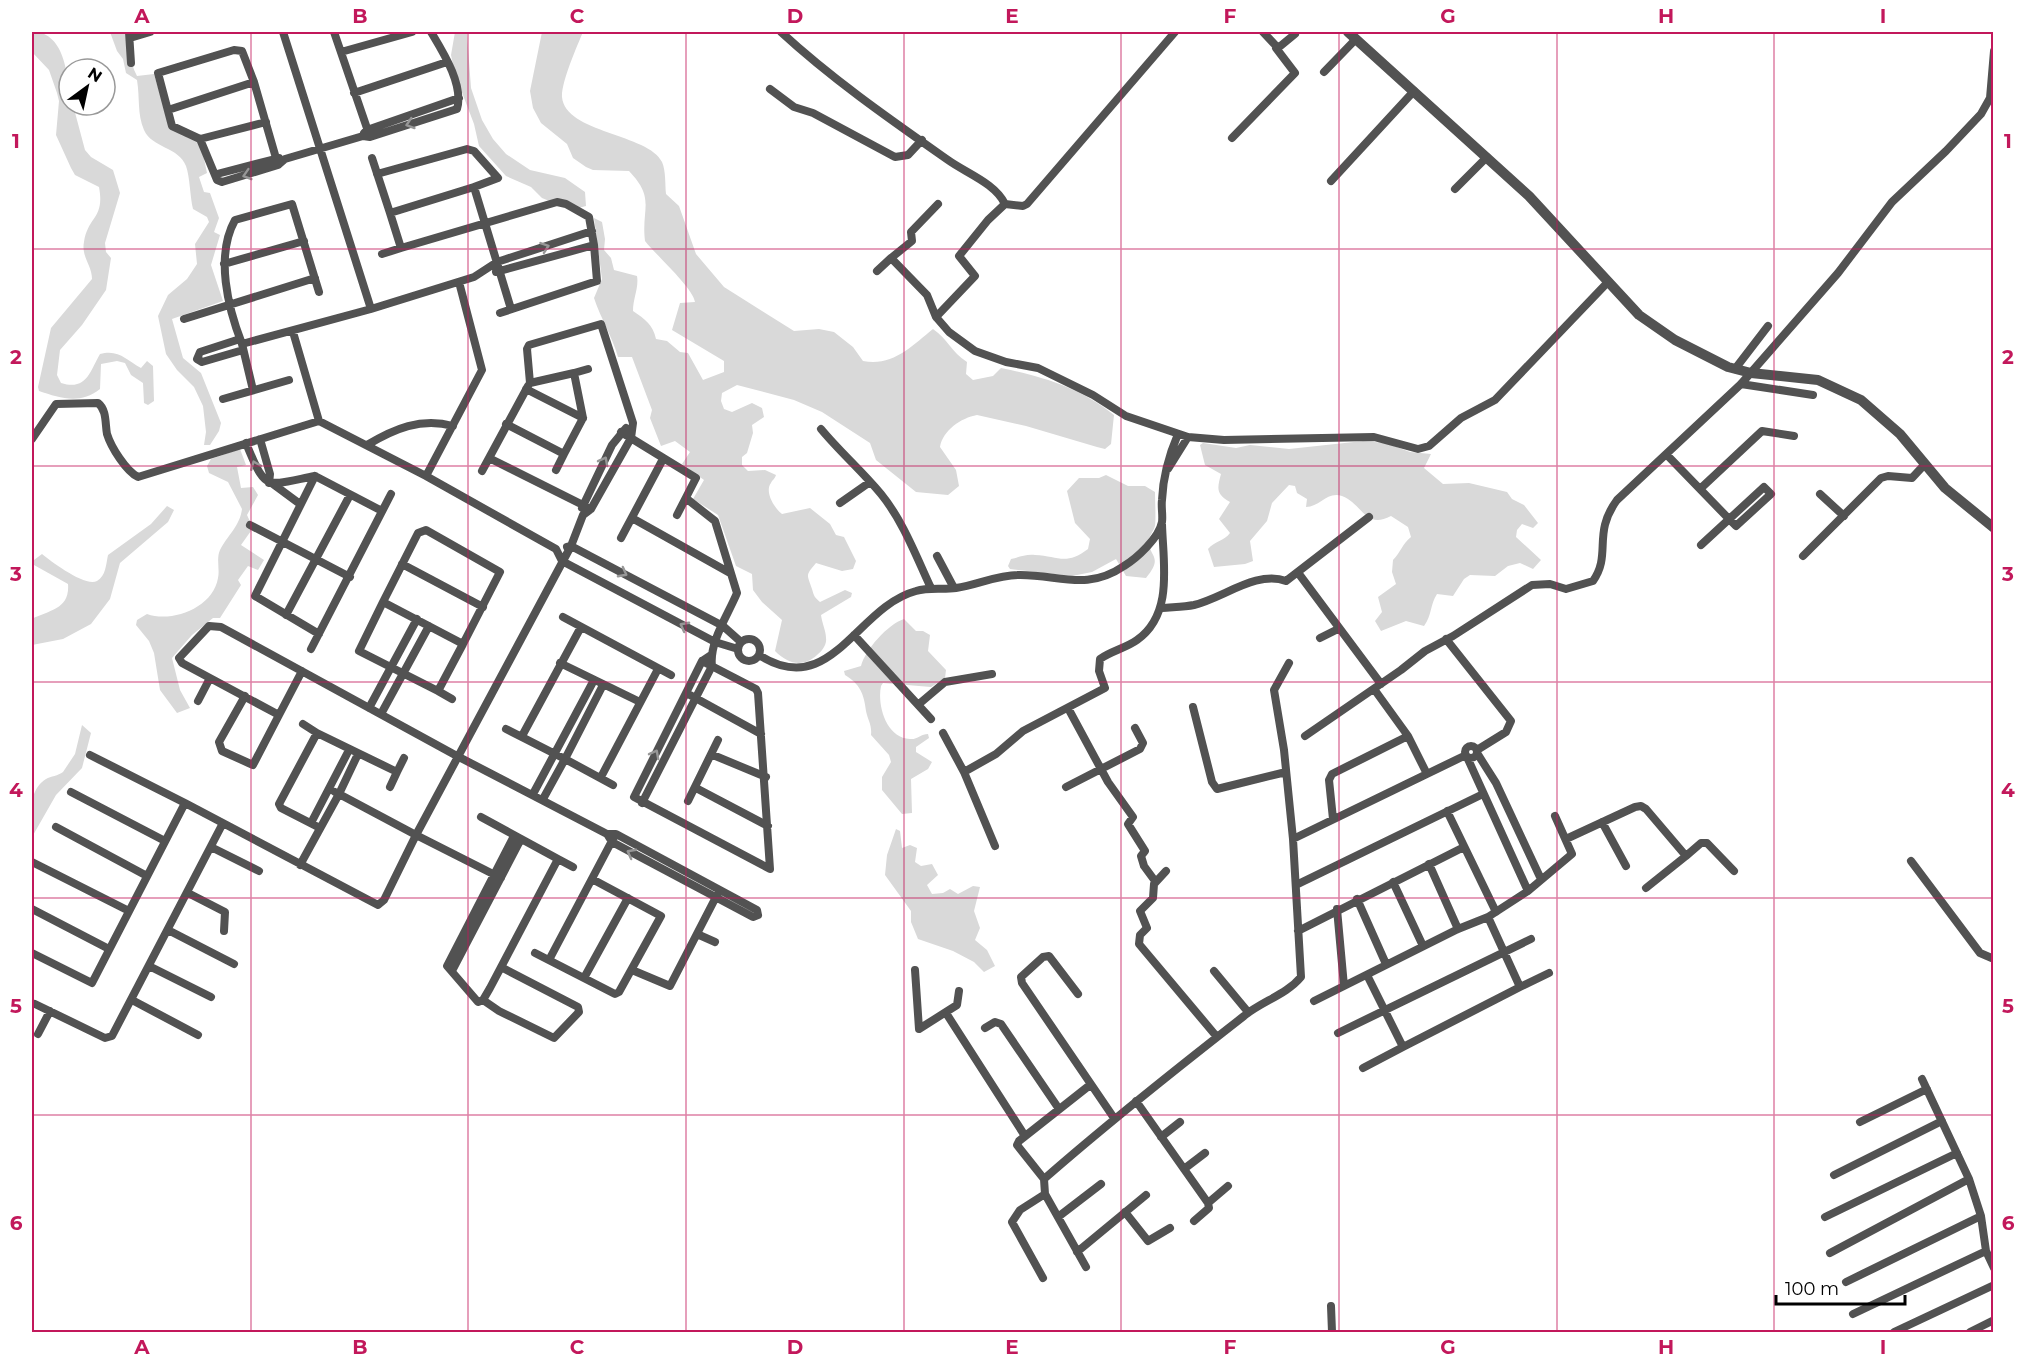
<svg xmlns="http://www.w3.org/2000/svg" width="2025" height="1364" viewBox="0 0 2025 1364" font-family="Montserrat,sans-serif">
<rect width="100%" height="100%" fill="#fff"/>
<!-- green -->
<path fill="#d9d9d9" d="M32,32C66,31 69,80 69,105H73L85,150L91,157L113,170L120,193L105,243L106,252L111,258L106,290L82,325L60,350L57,375L61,383C87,391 90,371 100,354C119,349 126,360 141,368L147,361L153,366L154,401L148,405L144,403L143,383L131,375L125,363L117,361L101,364L100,389C80,405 60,398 39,391L38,387L51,328L92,279C92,265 81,257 84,242C88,216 105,219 99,187L75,175L71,168L56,135L59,101L57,93L49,70L32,52Z
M110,32H129C129,48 129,61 137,76L154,74L170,128L200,140L207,173L199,177L204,192L210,193L219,218L214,232L220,235L211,265L223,301L172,319L183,358L201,373L221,423L219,431L210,445H204L206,432L203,406L194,387L177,370L166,354L158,316L168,295L187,279L197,264L195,244L209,222L207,217L193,209C190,197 190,177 186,166C179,147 152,148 144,130C137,114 140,98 137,80L126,73L123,59L117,51Z
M455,32L467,34L471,88L482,120L493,139L506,154L530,170L565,178L585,192L586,206L571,210L542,198L531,187L506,176L479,146L474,124L455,74L451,55Z
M542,32H583C577,46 561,83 562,97C565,133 649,134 662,162C666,171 665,185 666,194L679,206L696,254L724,287L794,331L819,329L834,332L853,347L863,361C892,367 912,346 933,329C948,339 951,352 967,362L966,374L973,380L993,376L1001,368C1043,377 1079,387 1114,415L1111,444L1105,449L1097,447L1026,426L977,415C961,418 943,430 940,447L956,470L959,486L948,495L916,492L876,460L870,443L822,412L794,400L737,385L722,393L721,401L724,409L732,412L752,403L762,408L764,417L752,425L753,433L747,453L742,457V465L748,471L765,470L776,475C775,479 772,480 771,483C764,492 775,509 782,514L810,508L830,524L836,535L844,537L856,561L853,569L842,571L816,563C805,576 807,574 812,589C814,596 814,597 820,602L845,590L852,593L851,597L821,615C822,623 826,631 826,638C827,645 822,651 817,655C803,668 788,664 775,651L782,620L762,602L753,590L752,574L736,566L718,515L693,499L704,480L682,464L690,452L675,441L661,446L650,418L652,410L632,357H618C612,336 601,319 594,298L602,279L594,218L602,222L605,239L604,250L611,258L614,270L637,276C639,288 633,298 633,311C645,319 653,325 656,339L667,341L680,352L688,353L703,380L724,372V361L672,330L680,303L695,302C693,288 656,255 645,241C641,208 656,199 629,171L593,170L586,167L573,158L567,144L541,123L533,108L530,91Z
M1363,441L1386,443L1410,452L1431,454L1424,468L1443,484L1469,483L1507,492L1512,499L1524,505L1538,523L1533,528L1522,524L1517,530L1516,537L1541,560L1533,569L1520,563L1508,566L1495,576L1470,575L1464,579L1453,596L1437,594C1430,605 1432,615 1424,626L1406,621L1381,631L1375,621L1382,612L1378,597L1396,584L1392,572L1393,560C1401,552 1402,544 1411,537L1408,527L1391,516C1365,530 1363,504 1342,496C1327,491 1320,507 1306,507L1307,499L1297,493L1295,486L1289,485L1272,503L1267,521L1250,541L1253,561L1245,564L1214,567L1208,549C1215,541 1224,541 1230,533L1219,519L1230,502C1216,494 1217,489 1221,474L1205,465L1200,445L1203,443L1236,448L1250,445L1289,449Z
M240,449L246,465L237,467L241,488L253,487L258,495L247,515L253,528L241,545L264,560L258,570L248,566L238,580L241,585L220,618H213L192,635L172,658L180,690L190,708L177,713L160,690L154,653L149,641L136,625L137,620L147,614C172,623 213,608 218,578C220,569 216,559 220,550C227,536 240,526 242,509L228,482L209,473L207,466L211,459Z
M1106,475L1128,486H1145L1155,492C1155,501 1156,518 1155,526C1154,530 1150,535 1149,539C1147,557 1165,555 1146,578L1126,576L1116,559L1092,572L1072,576L1010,569L1008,566L1011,559C1020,557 1026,554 1035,555C1058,556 1066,566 1088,549L1090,539L1075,523L1067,491L1079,478H1099Z
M167,506L174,510L168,522L120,563L110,599L91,624L63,639L32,645V619C50,610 70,609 68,584L34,565V560L42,554C52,562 85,587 97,581C106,576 106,564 108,555L151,524Z
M904,619L916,631H923L930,635L928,651L946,670L945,678L931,687L883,683L881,686C877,705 886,738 910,739C917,740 921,734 928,734L929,738L916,747V752L932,762L928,769L911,779L912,813L902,814L882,790V777L891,762L889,755L871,735C872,724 868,721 866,711C864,694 860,684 845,675L844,671L861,666C865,650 888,624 904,619Z
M82,725L91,733L82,768L56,795L32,837C31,818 27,791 46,779C51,776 58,776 63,772L75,754Z
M896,829L900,831L902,848L910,845L917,848L915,862L921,866L932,864L938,875L927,885L932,894L943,893L950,889L958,894L973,886L980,887L974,911L980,928L975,940L987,950L995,966L984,972L974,962L953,951L918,939L911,922V911L885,875L887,855Z"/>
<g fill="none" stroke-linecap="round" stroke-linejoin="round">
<!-- minor -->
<path stroke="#525252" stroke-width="8" d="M129,32L131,63
M283,32L371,309L242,344C228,308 215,256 235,220L292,204L319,292
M334,32L370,137
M781,32C832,79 891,120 948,160C966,173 995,183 1005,204
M1175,32L1027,204L1023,206L1005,204L988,220L959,256L975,276L936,317L949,332L975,351L1006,362L1038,368L1093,395L1126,416L1188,437L1224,440L1374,437L1418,449L1429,446L1461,418L1495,400L1607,283
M1263,32L1278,48L1295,34
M130,38L150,32
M341,52L412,32
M1324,72L1356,39
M770,89L794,107L813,113L895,157L908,155L922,140
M354,93L447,62
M168,110L254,82
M364,133L367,130L459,98
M1232,138L1295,73L1276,48
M200,139L266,122
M372,158L390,213L474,187
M278,165L254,82L242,51L234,50L158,73L172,126L200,139L217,180L222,182L278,165L285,159L363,136L370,137L457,109C464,85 443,52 431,32
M217,174L279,158
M377,174L467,149L474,151L498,178L474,187L511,309
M1331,181L1414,91
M1455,189L1487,157
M390,213L401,248L557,202L566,204L589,217L594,245L597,281L500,313
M382,254L401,248
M224,264L304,241
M877,271L891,258
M496,272L594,245
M371,309L474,277L497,262L592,231
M936,317L927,295L891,258L912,241L911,232L938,204
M184,319L315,278
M293,332L319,421
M240,339L200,352L197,359L202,362L243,350
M242,344L253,390
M1735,369L1768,326
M574,373L588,369
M1741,384L1813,395
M223,399L289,380
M506,424L564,454L583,418L526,389
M821,429C840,452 862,471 881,494C903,521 916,556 931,588
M621,432L696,478L677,515
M32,439L56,404L98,403C107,410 105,424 107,434C111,447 126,471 138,477L319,421L426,476L556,549L562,561L715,642L738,649
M260,439L270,474L269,483
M246,443C266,492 265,486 315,476
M367,445C394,429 421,417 453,426
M1666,454L1729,519L1736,526L1771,494L1764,487L1701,545
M489,458L591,509
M1168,469L1188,437
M556,470L564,454
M482,471L528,386
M426,476L482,370L459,282
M273,484L300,504
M1700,489L1762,431L1794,436
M1820,494L1844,516
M840,503L870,482
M582,508L612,445L626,428
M632,518L730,573
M250,525L350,577
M621,538L663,459
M567,547L571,546L723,626L741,642
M937,556L954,588
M1803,556L1881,478L1888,476L1912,478L1925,464
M402,564L483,607
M1299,574L1381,684
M383,602L463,644L438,691L359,651Z
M383,602L418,533L426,530L500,572L463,644
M1162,608C1172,607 1184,607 1194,605C1223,598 1257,570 1286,581L1369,517
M286,615L350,495
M563,617L671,675
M319,634L255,596L315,476L382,511
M854,635L931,719
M1320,638L1338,629
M1446,639L1511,721L1506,732L1477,750
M738 650a11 11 0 1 1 22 0a11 11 0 1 1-22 0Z
M311,649L391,494
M759,655C831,701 856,607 916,591C929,587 943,590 956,588C977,585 997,575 1018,575C1058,574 1086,592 1124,566C1137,558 1159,538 1162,522C1163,515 1161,507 1162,500C1163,476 1169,455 1178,434
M702,661L756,689L758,693L770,869L634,797L702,661L711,655
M560,663L640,702
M1289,663L1274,690L1284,750L1293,839L1466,755
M302,671L279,715L182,663L179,658L209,626L221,627L457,756L607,834H616L757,910L758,915
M1374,689L1408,736L1426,772
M438,691L452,699
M690,695L761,734
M245,696L219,742L222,751L253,765L279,715
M198,701L210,678
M919,704L945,682L992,674
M1193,707L1212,782L1217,789L1286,772
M369,708L417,619
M1068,708L1108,782L1133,817L1128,824L1145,851L1141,856L1144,866L1155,881
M381,714L429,626
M303,724L317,733
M506,729L565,759L603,685
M943,733L964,772
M522,736L581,627
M1305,736L1401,670L1425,651L1453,636L1532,585L1550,584L1566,589L1593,581C1612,554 1592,534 1617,500L1741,384L1838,273L1892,202L1946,151L1981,114L1990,98L1994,51
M1465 752a6 6 0 1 1 12 0a6 6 0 1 1-12 0Z
M1477,753L1496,783L1540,877
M90,755L185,803
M713,755L766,777
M1467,757L1528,891
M397,772L404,758
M601,777L658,669
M1066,787L1140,749L1143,743L1135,728
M696,788L768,826
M71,792L165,841
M335,792L339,794L358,754
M533,794L594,680
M543,799L565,759L613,785
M688,801L718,740
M642,803L712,666C709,642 728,615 737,593L715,521L687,499
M1447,811L1496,912
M481,817L558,859L490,988L483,1000L478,1002L447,966L514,836
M1333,819L1329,780L1332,774L1408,736
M1602,822L1626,866
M311,823L349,750
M56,827L147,876
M320,828L281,808L279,804L317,733L397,772L390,787
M607,834L612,842L753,917L758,915
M1566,839L1635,807L1641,806L1646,809L1686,856L1646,888
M995,846L964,772L996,754L1023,731L1105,688L1099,671L1100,659C1111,651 1126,648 1137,640C1174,614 1163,563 1162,524
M211,847L259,871
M1686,856L1701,843H1707L1734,871
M558,859L573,867
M1911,861L1980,953L1994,959
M32,862L129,911
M1429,864L1458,929
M300,865L339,794L416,835L571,546L583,515L591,509L631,438L633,423L601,324L529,345L527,349L530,383L574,373L583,418
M1166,871L1154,884L1153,898L1140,911L1147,928L1140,935L1139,944L1217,1037
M1393,882L1423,946
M1296,885L1483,794
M188,893L225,912L224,931
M1357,899L1386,964
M32,909L109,949
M1337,909L1344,986
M168,930L234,964
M1298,931L1464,847
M697,934L715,942
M32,953L92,983L185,803L378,905L384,900L416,835L501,878
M535,953L615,994L619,992L661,916L592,879
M549,960L614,837
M149,966L211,997
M632,970L670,986L717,895
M915,970L919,1029L957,1005L959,991
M452,971L521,839
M1214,971L1248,1012
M1367,975L1403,1047L1520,987L1488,917
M584,978L628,898
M1520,987L1549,973
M1078,994L1049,956L1043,957L1021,977L1022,983L1114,1118
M132,1000L198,1035
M483,1000L499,1011L554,1038L579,1012L578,1007L501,967
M1314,1001L1458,929L1488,917L1528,891L1572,854L1555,816
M35,1004L105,1038L112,1036L223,823
M946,1013L1025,1136
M985,1028L995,1022L1001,1024L1059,1109
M1338,1033L1531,939
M38,1034L50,1011
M1363,1068L1403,1047
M1922,1079L1969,1179
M1136,1101L1208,1203L1209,1208L1194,1221
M1860,1122L1927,1089
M1161,1137L1180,1122
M1184,1169L1205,1153
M1834,1175L1942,1121
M1044,1179C1109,1122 1176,1069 1244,1016C1262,1001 1286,995 1301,977L1293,839
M1208,1203L1228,1186
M1125,1212L1148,1241L1170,1228
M1058,1217L1101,1184
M1825,1217L1957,1153
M1077,1252L1146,1195
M1830,1253L1969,1179L1981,1216
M1086,1267L1045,1194L1044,1179L1017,1145L1019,1141L1090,1085
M1043,1278L1012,1222L1020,1210L1045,1194
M1846,1282L1981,1216L1986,1251
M1331,1306L1332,1332
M1853,1314L1986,1251L1994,1268
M1894,1332L1994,1285
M1970,1332L1994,1320"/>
<!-- tertiary -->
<path stroke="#525252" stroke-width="10" d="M1348,32L1529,196L1639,315L1675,340L1728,367L1751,373L1818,380L1861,400L1900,434L1945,488L1994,528"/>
</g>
<!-- one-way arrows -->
<defs><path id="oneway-chevron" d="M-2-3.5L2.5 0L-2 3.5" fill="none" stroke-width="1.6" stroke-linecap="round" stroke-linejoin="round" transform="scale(1.5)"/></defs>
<g stroke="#979797">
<use href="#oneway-chevron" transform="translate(410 124) rotate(162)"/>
<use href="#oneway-chevron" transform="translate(247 175) rotate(163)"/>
<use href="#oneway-chevron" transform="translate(545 247) rotate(-19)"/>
<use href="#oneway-chevron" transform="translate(604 461) rotate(-62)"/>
<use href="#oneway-chevron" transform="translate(255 465) rotate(-113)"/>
<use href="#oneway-chevron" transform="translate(623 573) rotate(28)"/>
<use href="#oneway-chevron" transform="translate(684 626) rotate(-152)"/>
<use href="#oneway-chevron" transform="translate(655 754) rotate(-62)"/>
<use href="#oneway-chevron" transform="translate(631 853) rotate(-152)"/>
</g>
<!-- grid -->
<path fill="none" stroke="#c2185b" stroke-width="1.5" stroke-opacity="0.55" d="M251,32V1332M468,32V1332M686,32V1332M904,32V1332M1121,32V1332M1339,32V1332M1557,32V1332M1774,32V1332M32,249H1994M32,466H1994M32,682H1994M32,898H1994M32,1115H1994"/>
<!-- border -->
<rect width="2025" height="1364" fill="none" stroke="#ffffff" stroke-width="66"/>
<!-- north arrow -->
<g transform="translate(87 87) rotate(33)"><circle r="28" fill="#ffffff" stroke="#999999" stroke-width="1.5"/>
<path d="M0-4.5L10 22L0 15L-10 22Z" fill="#000000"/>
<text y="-9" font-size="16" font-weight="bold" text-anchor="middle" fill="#000000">N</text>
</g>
<!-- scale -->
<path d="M1776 1295v9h129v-9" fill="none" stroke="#000000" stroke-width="3"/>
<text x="1785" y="1295" font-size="18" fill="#000000" stroke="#ffffff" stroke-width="4.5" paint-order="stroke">100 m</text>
<rect x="33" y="33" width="1959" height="1298" fill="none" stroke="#c2185b" stroke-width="2"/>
<g font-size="20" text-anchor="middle" font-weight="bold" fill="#c2185b">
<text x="142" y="23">A</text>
<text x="360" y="23">B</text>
<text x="577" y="23">C</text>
<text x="795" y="23">D</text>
<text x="1012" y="23">E</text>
<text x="1230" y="23">F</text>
<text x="1448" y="23">G</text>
<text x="1666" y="23">H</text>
<text x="1883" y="23">I</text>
<text x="16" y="148">1</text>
<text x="2008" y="148">1</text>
<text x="16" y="364">2</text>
<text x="2008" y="364">2</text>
<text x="16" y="581">3</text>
<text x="2008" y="581">3</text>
<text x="16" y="797">4</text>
<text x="2008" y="797">4</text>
<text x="16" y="1013">5</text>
<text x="2008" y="1013">5</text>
<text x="16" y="1230">6</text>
<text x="2008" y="1230">6</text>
<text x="142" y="1354">A</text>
<text x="360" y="1354">B</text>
<text x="577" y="1354">C</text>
<text x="795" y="1354">D</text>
<text x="1012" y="1354">E</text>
<text x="1230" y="1354">F</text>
<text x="1448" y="1354">G</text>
<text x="1666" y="1354">H</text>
<text x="1883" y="1354">I</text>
</g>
</svg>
